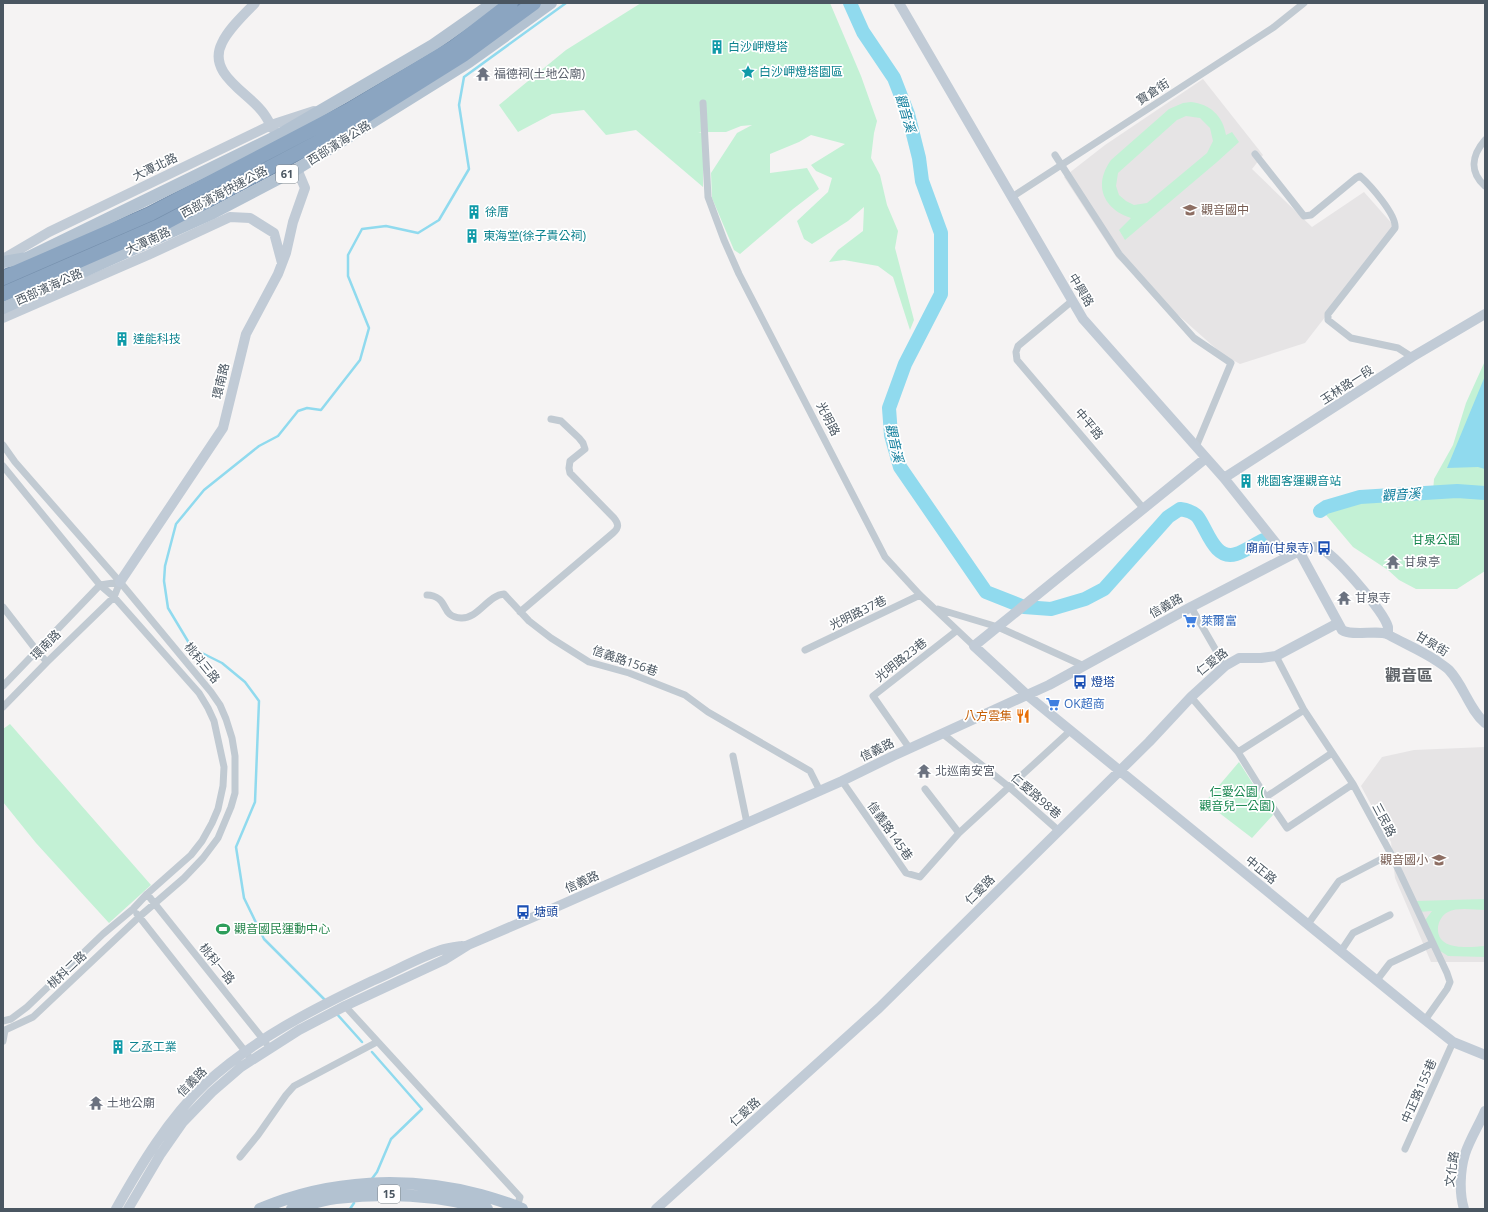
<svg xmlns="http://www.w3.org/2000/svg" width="1488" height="1212" viewBox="0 0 1488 1212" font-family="'Open Sans','Noto Sans TC',sans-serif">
<rect width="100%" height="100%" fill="#f5f3f3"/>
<!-- education -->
<path fill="#e6e4e5" d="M1203,79L1263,155L1252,169L1312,227L1364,192L1395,227L1305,343L1240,364L1222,354L1168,306L1117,258L1064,177L1105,145Z
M1485,747V962H1431L1395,878L1391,842L1361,786L1382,757L1414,750Z"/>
<!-- green -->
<path fill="#c3f1d5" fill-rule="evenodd" d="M641,3H830L861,76L877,121L874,133L871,158L880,175L887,205L898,231L895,248L914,320L910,330L893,277L878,266L844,260L829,262L838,250L863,231L864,207L848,221L812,244L804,239L797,221L828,192L832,178L816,171L811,165L845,144L811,135L799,142L770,154V173L807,168L819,189L793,209L740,254L734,250L712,198L711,173L737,133L752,125L741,126L726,132H698L703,133V187L636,130L606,135L584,110L552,114L518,132L499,105L566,50Z
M1191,102C1210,104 1223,116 1226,135L1232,132L1239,142L1217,162L1125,240L1119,230L1131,218C1103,209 1093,185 1111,160L1169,109L1183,103ZM1186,116L1200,118L1210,128L1213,141L1207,153L1147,203L1134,205L1126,201L1119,195L1116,186L1118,173L1177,120Z
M1485,361V571L1457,589H1416L1399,580L1388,570L1353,547L1321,509L1360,497L1433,492L1434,479L1453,445L1466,403Z
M10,724L151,885L109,923L36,843L3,802V729Z
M1239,762L1273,815L1252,838L1205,802Z
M1485,899V910C1474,910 1458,907 1448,912C1442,915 1439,921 1438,927C1436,952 1470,947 1485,946V957L1448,956L1434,947L1424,926L1426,919L1432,911L1418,912L1416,901Z"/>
<!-- water -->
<path fill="#90daee" d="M1485,376V469L1478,467L1447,468Z"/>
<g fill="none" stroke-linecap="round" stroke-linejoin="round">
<!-- stream -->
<path stroke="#90daee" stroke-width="2.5" d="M326,1001L264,939L244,898L236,847L255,802L259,701L245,682L222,663L192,648L168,608L164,581L165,566L176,524L204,490L259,446L278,436L298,411L307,408L321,410L360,360L369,328L348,276V255L362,229L386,226L418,233L439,220L469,169L459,105L464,77L566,3
M336,1013L362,1042
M371,1180L377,1172L391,1139L422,1109L372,1052
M350,1209L354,1203"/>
<!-- river -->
<path stroke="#90daee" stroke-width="14" d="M850,3L863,32L894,78L908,114L919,158L922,181L941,233V294L905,364L889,408L891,435L900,467L986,592L1024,607L1051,609L1085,599L1104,589L1168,517L1180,509C1186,510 1192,511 1197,516C1207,528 1214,561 1236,554C1245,551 1255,544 1264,540
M1320,511L1326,507L1360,497L1457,491L1485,493"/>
<defs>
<path id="highway" d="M3,278L150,214L349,110L454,47L511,3
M3,294L159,226L356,122L463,55L534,3"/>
</defs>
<!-- highway casing -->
<use href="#highway" stroke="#7690ad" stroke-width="16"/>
<!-- street -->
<path stroke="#c1cad2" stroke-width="7" d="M703,103L708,197L724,240L739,274L885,557L920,595L974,646
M1485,140C1472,155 1469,172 1485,186
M1255,154L1304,216L1311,215L1356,178L1360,176C1370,185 1397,215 1395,228L1328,314V320L1351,338L1398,348L1412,357
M1055,155L1119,254L1194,338L1231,363L1196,447
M1012,197L1274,27L1304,3
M1072,301L1018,346L1016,352L1017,360L1144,509
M3,445L15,462L120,582L211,692L220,705L226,719L232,738L235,756V793L231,807L218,838L203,858L184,878L139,917L33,1017L3,1031
M3,466L100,585L114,597L199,693L208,708L214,721L224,767L223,786L218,809L212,823L202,841L191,855L147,894L133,909L103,934L27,1007L11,1019L3,1021
M427,595C431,595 435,596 439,599C447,605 444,617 461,618C478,619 488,595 504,594L529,621L551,638L589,662L629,673L685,695L708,712L810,771L820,791
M3,607L37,651L47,662
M1191,607L1225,666
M938,609L998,627L1084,666
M520,612L613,533C619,528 619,524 614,518L570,473L569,468L570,461L585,449L583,443L579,438L561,421L551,419
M805,650L920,595
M1276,656L1304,710L1353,784L1391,854L1447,973L1450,982L1447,989L1425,1020
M3,686L100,585L120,582L114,597L47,662L3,707
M1191,697L1238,752L1266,797L1287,828L1353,784
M943,734L1009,787L1059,831
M910,749L873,696L955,632
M1238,752L1304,710
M733,756L747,823
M842,781L906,873L920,877L959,833L1070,731
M925,789L959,833
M1266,797L1332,753
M147,894L266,1043
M137,914L248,1055
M1308,924L1339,881L1391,854
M1341,951L1353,933L1390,915
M1377,980L1390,963L1433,943
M345,1006L520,1197L517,1207L515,1209
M3,1041L5,1030
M1405,1149L1453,1042
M240,1157L258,1135L286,1095L294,1086L377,1042"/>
<!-- secondary -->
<path stroke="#c1cbd6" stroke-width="10" d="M255,3C244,15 229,28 222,43C207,72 245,91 260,109C266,115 269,123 274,130
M899,3L1083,319L1224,478L1287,557
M3,259L49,232L271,125L314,111
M3,318L148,255L230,217L250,218L274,233L282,263
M1206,458L974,646L1027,695L1425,1020L1453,1042L1485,1055
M1224,478L1412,357L1485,314
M1299,551L1342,630C1353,637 1380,629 1389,635C1405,644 1422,651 1437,661C1441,664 1446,667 1449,670C1464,686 1469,709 1485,723
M120,582L223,428L246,334L278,274L286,253L293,222L305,188L297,169
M116,1209C140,1166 169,1118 205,1084C254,1039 313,1009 372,981C395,971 418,958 441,950C447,948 455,947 462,946
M128,1209L160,1155L183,1122L212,1092L241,1067L299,1030L345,1006L444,960L468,945L538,915L842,781L893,756L1049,685L1191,607L1299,551C1306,548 1312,545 1320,548C1334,553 1384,612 1388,627C1388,629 1388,631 1388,633
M656,1209L879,1008L1149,742L1191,697L1225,666L1239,658H1261L1276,656L1338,623
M1464,1209C1459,1193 1460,1170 1465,1154C1470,1139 1479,1125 1485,1111"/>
<!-- primary -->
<path stroke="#b3c2d1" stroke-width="12" d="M3,262L27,258L277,136L433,45L493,3
M3,308L213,213L297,169L469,62L551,3
M260,1209C330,1179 409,1176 481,1195C495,1199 509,1203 522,1209
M292,1209C306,1205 321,1200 336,1198C388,1192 437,1194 487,1209"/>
<!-- highway -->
<use href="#highway" stroke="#8ba5c1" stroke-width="14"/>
</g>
<!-- icons -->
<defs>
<symbol id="building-bare" viewBox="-9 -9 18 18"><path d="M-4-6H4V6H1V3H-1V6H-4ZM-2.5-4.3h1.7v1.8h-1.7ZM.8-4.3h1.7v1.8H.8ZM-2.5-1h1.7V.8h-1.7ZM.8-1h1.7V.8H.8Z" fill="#0f9aa8" stroke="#fff" stroke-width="2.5" paint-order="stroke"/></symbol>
<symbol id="sight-bare" viewBox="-9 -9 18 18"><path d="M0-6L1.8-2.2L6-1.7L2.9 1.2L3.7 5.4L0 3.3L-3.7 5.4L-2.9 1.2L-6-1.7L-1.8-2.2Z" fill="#0f9aa8" stroke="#fff" stroke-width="2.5" paint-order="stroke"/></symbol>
<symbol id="temple-bare" viewBox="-9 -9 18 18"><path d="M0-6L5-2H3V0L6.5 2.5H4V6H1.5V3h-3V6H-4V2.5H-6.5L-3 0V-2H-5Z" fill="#6b7280" stroke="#fff" stroke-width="2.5" paint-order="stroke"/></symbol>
<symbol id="school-bare" viewBox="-9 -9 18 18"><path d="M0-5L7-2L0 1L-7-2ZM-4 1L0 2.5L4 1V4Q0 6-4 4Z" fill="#8d6e63" stroke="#fff" stroke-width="2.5" paint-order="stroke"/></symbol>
<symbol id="bus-bare" viewBox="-9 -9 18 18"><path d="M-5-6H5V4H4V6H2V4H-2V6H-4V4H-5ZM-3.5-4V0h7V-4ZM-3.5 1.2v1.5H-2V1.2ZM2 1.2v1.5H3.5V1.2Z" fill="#1a4fb4" stroke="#fff" stroke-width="2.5" paint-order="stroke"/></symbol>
<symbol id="supermarket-bare" viewBox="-9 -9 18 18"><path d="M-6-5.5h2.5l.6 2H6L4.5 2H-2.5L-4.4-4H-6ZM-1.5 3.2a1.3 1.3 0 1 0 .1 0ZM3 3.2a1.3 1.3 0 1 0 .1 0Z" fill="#3f7fe0" stroke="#fff" stroke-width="2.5" paint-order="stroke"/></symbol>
<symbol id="restaurant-bare" viewBox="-9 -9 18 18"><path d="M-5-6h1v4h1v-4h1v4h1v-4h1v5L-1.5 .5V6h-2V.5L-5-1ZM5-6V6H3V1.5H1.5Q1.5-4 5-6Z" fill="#e8710a" stroke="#fff" stroke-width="2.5" paint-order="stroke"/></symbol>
<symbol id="stadium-bare" viewBox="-9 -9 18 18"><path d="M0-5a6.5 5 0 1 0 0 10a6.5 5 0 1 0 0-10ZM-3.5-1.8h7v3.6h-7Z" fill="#2e9e5b" stroke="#fff" stroke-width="2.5" paint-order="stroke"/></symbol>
</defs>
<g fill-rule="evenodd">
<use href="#building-bare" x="707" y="37" width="20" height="20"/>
<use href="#sight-bare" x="738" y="62" width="20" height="20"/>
<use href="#temple-bare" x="473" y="64" width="20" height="20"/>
<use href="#school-bare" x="1180" y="200" width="20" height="20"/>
<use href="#building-bare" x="464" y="202" width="20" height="20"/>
<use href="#building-bare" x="462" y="226" width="20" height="20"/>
<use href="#building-bare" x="112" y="329" width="20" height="20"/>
<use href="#building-bare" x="1236" y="471" width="20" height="20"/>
<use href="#bus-bare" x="1314" y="538" width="20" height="20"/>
<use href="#temple-bare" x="1383" y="552" width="20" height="20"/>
<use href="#temple-bare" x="1334" y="588" width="20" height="20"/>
<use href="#supermarket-bare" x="1180" y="611" width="20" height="20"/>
<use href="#bus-bare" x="1070" y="672" width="20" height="20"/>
<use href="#supermarket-bare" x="1043" y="694" width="20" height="20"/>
<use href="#restaurant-bare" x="1013" y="706" width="20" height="20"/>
<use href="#temple-bare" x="914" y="761" width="20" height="20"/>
<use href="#school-bare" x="1429" y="850" width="20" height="20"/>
<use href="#bus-bare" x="513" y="902" width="20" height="20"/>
<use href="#stadium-bare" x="213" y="919" width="20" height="20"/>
<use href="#building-bare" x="108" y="1037" width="20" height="20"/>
<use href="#temple-bare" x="86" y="1093" width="20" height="20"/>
</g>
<g text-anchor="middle" stroke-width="3.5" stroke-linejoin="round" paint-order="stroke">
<!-- shield labels -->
<g fill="#fff" stroke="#808990" stroke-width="1">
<rect x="276" y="165" width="22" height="18" rx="3"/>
<rect x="378" y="1185" width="22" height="18" rx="3"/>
</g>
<g font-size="11" font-weight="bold" fill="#4a5661">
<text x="287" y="178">61</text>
<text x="389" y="1198">15</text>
</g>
<!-- culture labels -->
<g font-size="12" fill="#0d838f" stroke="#fff" text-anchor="start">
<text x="728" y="51">白沙岬燈塔</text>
<text x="759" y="76">白沙岬燈塔園區</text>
<text x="485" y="216">徐厝</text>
<text x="483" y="240">東海堂(徐子貴公祠)</text>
<text x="133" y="343">達能科技</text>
<text x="1257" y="485">桃園客運觀音站</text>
<text x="129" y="1051">乙丞工業</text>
</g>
<!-- worship labels -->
<g font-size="12" fill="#5b616d" stroke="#fff" text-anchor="start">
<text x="494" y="78">福德祠(土地公廟)</text>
<text x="1404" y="566">甘泉亭</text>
<text x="1355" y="602">甘泉寺</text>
<text x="935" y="775">北巡南安宮</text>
<text x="107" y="1107">土地公廟</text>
</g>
<!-- street labels -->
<g font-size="12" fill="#4a5661" stroke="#fff">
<text transform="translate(1153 92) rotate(-33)" y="4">寶倉街</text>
<text transform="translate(339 143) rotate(-32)" y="4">西部濱海公路</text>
<text transform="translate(155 167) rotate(-25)" y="4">大潭北路</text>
<text transform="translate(224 192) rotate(-28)" y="4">西部濱海快速公路</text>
<text transform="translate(148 241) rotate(-25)" y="4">大潭南路</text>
<text transform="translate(49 287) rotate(-24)" y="4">西部濱海公路</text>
<text transform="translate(1081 290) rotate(59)" y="4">中興路</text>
<text transform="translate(221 381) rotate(-77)" y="4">環南路</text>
<text transform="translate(1347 385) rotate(-33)" y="4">玉林路一段</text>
<text transform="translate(828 419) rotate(63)" y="4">光明路</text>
<text transform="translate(1089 424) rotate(50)" y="4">中平路</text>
<text transform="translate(1166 606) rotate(-29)" y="4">信義路</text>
<text transform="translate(858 613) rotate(-26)" y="4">光明路37巷</text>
<text transform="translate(1432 644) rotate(31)" y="4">甘泉街</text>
<text transform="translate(46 645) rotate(-45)" y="4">環南路</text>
<text transform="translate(901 660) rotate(-38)" y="4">光明路23巷</text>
<text transform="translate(625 661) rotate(19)" y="4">信義路156巷</text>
<text transform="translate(1212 662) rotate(-38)" y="4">仁愛路</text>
<text transform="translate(202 663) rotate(51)" y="4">桃科三路</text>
<text transform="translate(877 750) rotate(-26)" y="4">信義路</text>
<text transform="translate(1036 796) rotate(41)" y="4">仁愛路98巷</text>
<text transform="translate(1384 820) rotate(62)" y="4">三民路</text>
<text transform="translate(890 831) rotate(55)" y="4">信義路145巷</text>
<text transform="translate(1261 870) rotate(39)" y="4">中正路</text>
<text transform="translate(582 882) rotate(-24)" y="4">信義路</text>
<text transform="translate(980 890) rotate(-45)" y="4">仁愛路</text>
<text transform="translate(217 964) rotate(51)" y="4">桃科一路</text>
<text transform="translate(67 970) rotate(-43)" y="4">桃科二路</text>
<text transform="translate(192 1082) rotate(-45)" y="4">信義路</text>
<text transform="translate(1419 1091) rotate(-66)" y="4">中正路155巷</text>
<text transform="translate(745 1112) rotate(-42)" y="4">仁愛路</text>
<text transform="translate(1452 1169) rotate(-82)" y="4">文化路</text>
</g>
<!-- education labels -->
<g font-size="12" fill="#785e54" stroke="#fff" text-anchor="start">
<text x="1201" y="214">觀音國中</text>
<text x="1428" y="864" text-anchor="end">觀音國小</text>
</g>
<!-- park labels -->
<g font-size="12" fill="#17864f" stroke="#fff">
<text x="1436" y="544">甘泉公園</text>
<text x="1237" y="796">仁愛公園 (<tspan x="1237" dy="14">觀音兒一公園)</tspan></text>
</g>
<!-- transit labels -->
<g font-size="12" fill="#164399" stroke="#fff" text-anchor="start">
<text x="1313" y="552" text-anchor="end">廟前(甘泉寺)</text>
<text x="1091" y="686">燈塔</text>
<text x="534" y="916">塘頭</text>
</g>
<!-- shop labels -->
<g font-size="12" fill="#366cbe" stroke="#fff" text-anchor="start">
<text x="1201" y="625">萊爾富</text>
<text x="1064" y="708">OK超商</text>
</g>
<!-- food labels -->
<g font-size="12" fill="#c56008" stroke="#fff" text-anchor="end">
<text x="1012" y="720">八方雲集</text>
</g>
<!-- leisure labels -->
<g font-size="12" fill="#27864d" stroke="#fff" text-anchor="start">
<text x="234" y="933">觀音國民運動中心</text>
</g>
<!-- water labels -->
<g font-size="13" font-style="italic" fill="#0c7c9b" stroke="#fff">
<text transform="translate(906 113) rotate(73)" y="5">觀音溪</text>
<text transform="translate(895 443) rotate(77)" y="5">觀音溪</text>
<text transform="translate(1401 494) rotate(-4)" y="5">觀音溪</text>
</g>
<!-- district labels -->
<g font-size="16" font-weight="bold" fill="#5f6368" stroke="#fff">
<text x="1409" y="681">觀音區</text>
</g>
</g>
<!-- border -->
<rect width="1488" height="1212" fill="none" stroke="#4a5661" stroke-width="8"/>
</svg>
